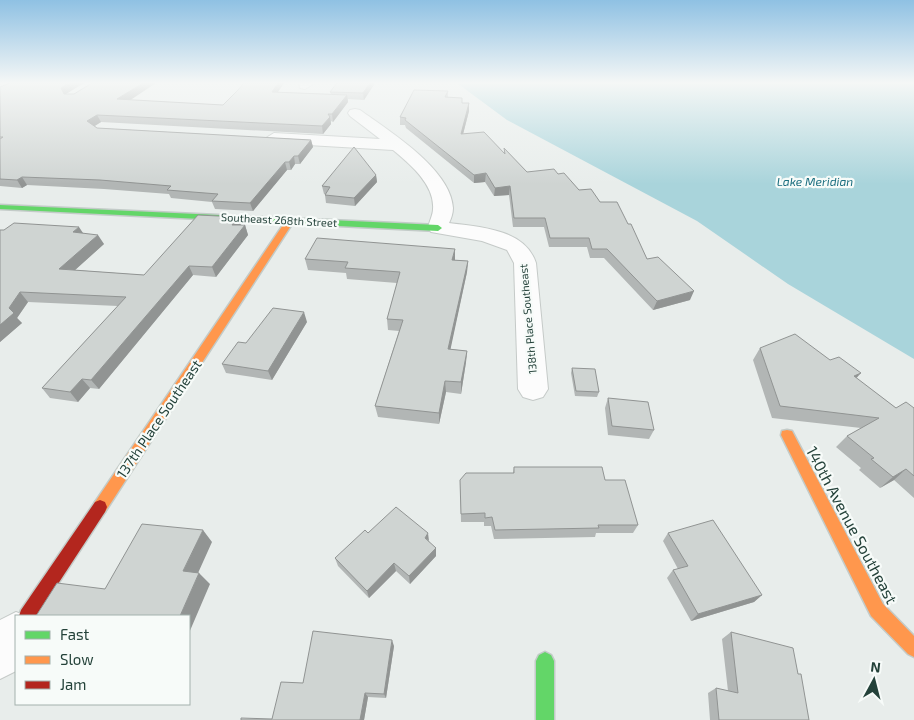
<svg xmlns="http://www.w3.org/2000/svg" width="914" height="720" viewBox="0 0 914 720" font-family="'Exo 2',sans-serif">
<rect width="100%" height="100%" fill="#e8edeb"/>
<!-- water -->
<path fill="#a9d4db" d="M457,83H914V359L788,284L697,221L507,120Z"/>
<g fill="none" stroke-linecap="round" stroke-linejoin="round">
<defs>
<path id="street" d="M299,83H311L312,85L305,89L300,88Z
M355,109L360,110C389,131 451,169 453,208C453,213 451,219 449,223C480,227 525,229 536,263L548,389L543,397L533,400L523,397L518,389L514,263L507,250L482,241L431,232L428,228C429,222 433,215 433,209C435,185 410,164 393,150L274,143L266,138L274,133L380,139L350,116L348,113L350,110Z
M16,612L26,616H16V671L0,679V620Z"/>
<path id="fast" d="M0,205L438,225L442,228L438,231L0,209Z
M545,652L551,655L554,661V720H536V661L539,655Z"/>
<path id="slow" d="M287,219H293L294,221L105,512L100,514L95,512L93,507L95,502Z
M787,430L792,431L883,604L914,636V657L908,654L871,616L781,435L782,431Z"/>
<path id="jam" d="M100,500L105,502L107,507L105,512L37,616H19L21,610L95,502Z"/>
</defs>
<!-- street casing -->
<use href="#street" stroke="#c5cac8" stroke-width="2"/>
<!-- fast casing -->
<use href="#fast" stroke="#c3cbc8" stroke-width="3"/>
<!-- slow casing -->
<use href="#slow" stroke="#c3cbc8" stroke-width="3"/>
<!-- jam casing -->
<use href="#jam" stroke="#c3cbc8" stroke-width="3"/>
<!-- street -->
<use href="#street" fill="#fcfcfc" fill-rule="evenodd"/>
<!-- fast -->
<use href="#fast" fill="#63d668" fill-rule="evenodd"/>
<!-- slow -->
<use href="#slow" fill="#ff974d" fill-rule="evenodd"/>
<!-- jam -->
<use href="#jam" fill="#b3261e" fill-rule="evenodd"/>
</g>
<!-- wall -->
<path fill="#b2b6b5" d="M10,83H84L66,94L130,100L223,105L284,83L278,92L331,94L330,92L375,83L364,100L348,99V102L333,122L331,121V124L323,134L101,122L95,126L97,128L311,140L313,147L300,164H295L291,170H287L253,211L215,209L212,202L171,198L169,194L104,189L27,185L22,188L0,186V87Z
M448,91V97L462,103H469V111L463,134L504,153V148L527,172L558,174L579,190L600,202L628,224L647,259L690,300L653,310L604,258H590L587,247H549L544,227H513L509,195L494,196L485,182L474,183L406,128L405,125H400V117Z
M376,175L377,182L355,206L326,203L325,195V194H324L322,186Z
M238,217L241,225H245L248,235L216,277L193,275L99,389L90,388L78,402L50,398L42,388L118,306L28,302L17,318L22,323L0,342V230L83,233L104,244L75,270L144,275Z
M455,249V260L468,261L467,272L450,349L467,351L466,362L461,394L446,392L439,424L378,417L375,406L399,331L388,330L387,319L397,283L347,279L346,273L308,270L305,259Z
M307,322L272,380L226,373L222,364L246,343Z
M760,348L856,378L896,408H914V498L894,480L880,488L859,470L861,468L836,447L847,436L861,428L772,418L753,360Z
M572,368L599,392L597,397L575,396L571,373Z
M608,398L654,430L649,439L608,435L605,408Z
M514,467L605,480L638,525L633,533H596L595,537L494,539L491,526H484V522H461L460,480L513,473Z
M368,533L429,541L436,556L410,584L396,571L369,598L338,566L335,558Z
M668,533L762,595L754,602L691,621L667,578L673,570L678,569L663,541Z
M731,632L798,674L809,720H710L708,693L716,688L728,691L722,639Z
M394,646L386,698L368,697L364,720H241L272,719L303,683Z"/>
<!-- shaded-wall -->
<path fill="#919493" d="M69,83H84L64,95L61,88Z
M143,83H156L120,107L117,99Z
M278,83H284L273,99L272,92Z
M370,83H375L364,100L363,93Z
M347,95L348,102L333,122L332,114Z
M469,103V111L461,142V134Z
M97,115L101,122L91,128L87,121Z
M330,117L331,124L323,134L322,126Z
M311,140L313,147L300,164L298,156Z
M294,156L295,164L291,170L289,162Z
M285,162L287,170L253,211L250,203Z
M486,173L485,182L474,183V175Z
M376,175L377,182L355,206L354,198Z
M22,177L27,185L22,188L17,180Z
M510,186L509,195L494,196L495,188Z
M238,217L241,226L232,225Z
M245,225L248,235L216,277L212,267Z
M79,227L85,236L73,232Z
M98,235L104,244L65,279L59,269Z
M455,249V261L452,260Z
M468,261L467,272L448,361V349Z
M189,266L193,275L99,389L91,380Z
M694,291L690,300L653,310L657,301Z
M20,292L28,302L17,318L22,323L0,342V325L9,308Z
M304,312L307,322L272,380L268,371Z
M467,351L466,362L461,394V382Z
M861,373L851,384L854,376Z
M82,379L90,388L78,402L70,392Z
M445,381L446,392L439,424V413Z
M906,469L894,480L880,488L893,477Z
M203,530L212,542L194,582L183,571Z
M428,533L429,541L425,538Z
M436,548V556L410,584L409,576Z
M394,563L396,571L369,598L367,591Z
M199,573L210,584L189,633V616H180Z
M762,595L754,602L691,621L698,614Z
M392,640L394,646L386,698L384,694Z
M365,693L368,697L364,720H360Z"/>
<!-- building -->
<path fill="#cfd4d2" stroke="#919493" d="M10,83H69L61,88L64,94H74L92,83H143L117,99L223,105L238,90L244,83H278L272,92L347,95L332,114H328L330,117L322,126L97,115L87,121L97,128L311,140L298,156H294L289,162H285L250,203L212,201L218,194L167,190L171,186L100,180L22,177L17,180L0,179V139L3,137H0V87Z
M337,83H370L363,93L330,92Z
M414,90L448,91L445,97L462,98V103H469L461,134L484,132L505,154L504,148L527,172L554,169L558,174L564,173L579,190L591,189L600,202H617L628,224H631L647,259L658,257L694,291L657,301L607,249H592L589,238H550L545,218H514L510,186L495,188L486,173L474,175L405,120L406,118L400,117Z
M354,147L376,175L354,198L325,195L330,187L322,186Z
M198,215L238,217L232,225H245L212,267L189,266L91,380L82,379L70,392L42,388L126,297L20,292L9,308L14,313L0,325V230H4L14,223L79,227L73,232L98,235L59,269L144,275Z
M317,238L455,249L452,260L468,261L448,349L467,351L461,382L445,381L439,413L375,406L403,320L387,319L400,272L345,268L348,262L305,259Z
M273,308L304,312L268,371L222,364L238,342L246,343Z
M795,334L830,360L839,357L861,373L854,376L896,408L906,402L914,408V476L906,469L893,477L871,459L874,458L847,436L879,418L780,406L760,348Z
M572,368L595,369L599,392L576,391Z
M608,398L648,402L654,430L612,426Z
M514,467H602L605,480H625L638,525H598L599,528L495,530L492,517L485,518V513L461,514L460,480L466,473H514Z
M396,507L428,533L425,538L436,548L409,576L394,563L367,591L335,558L365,530L368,533Z
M713,520L762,595L698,614L673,570L688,566L668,533Z
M142,524L203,530L183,571L199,573L180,616H36L57,583L105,589Z
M313,631L392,640L384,694L365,693L360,720H241V718L272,719L281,682L303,683Z
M731,632L793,648L798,674H801L809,720H719L716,688L738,693Z"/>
<!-- sky -->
<linearGradient id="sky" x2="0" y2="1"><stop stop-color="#8fc1e3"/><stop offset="0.45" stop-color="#f5f7f6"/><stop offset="1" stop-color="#f5f7f6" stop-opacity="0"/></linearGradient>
<rect width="914" height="184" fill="url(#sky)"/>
<g text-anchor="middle" stroke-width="4.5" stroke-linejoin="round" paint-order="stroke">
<!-- far-street labels -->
<g font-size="11" fill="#24423a" stroke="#f7fbf9">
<text transform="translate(279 220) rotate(3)" y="4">Southeast 268th Street</text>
<text transform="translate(528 319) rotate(-95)" y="4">138th Place Southeast</text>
</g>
<!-- far-water labels -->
<g font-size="12" font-style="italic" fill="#1c6f80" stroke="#f7fbf9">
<text x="815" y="186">Lake Meridian</text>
</g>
<!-- street labels -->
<g font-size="14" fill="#24423a" stroke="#f7fbf9">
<text transform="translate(159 419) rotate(-56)" y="5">137th Place Southeast</text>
</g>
<!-- near-street labels -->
<g font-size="16" fill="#24423a" stroke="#f7fbf9">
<text transform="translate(852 525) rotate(62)" y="6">140th Avenue Southeast</text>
</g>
</g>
<!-- legend -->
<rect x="15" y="615" width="175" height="90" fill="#f7fbf9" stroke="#a3b1ad"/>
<rect x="25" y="631" width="25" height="8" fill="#63d668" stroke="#a3b1ad"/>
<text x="60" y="640" font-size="15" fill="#24423a">Fast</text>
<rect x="25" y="656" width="25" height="8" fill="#ff974d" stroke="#a3b1ad"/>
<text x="60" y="665" font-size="15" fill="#24423a">Slow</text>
<rect x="25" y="681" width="25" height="8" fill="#b3261e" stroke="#a3b1ad"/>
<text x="60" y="690" font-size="15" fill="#24423a">Jam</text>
<!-- north arrow -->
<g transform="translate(874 680) rotate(7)" stroke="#f7fbf9" stroke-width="4" paint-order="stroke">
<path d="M0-4L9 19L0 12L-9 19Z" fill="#24423a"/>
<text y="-8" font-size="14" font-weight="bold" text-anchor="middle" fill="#24423a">N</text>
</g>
</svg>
